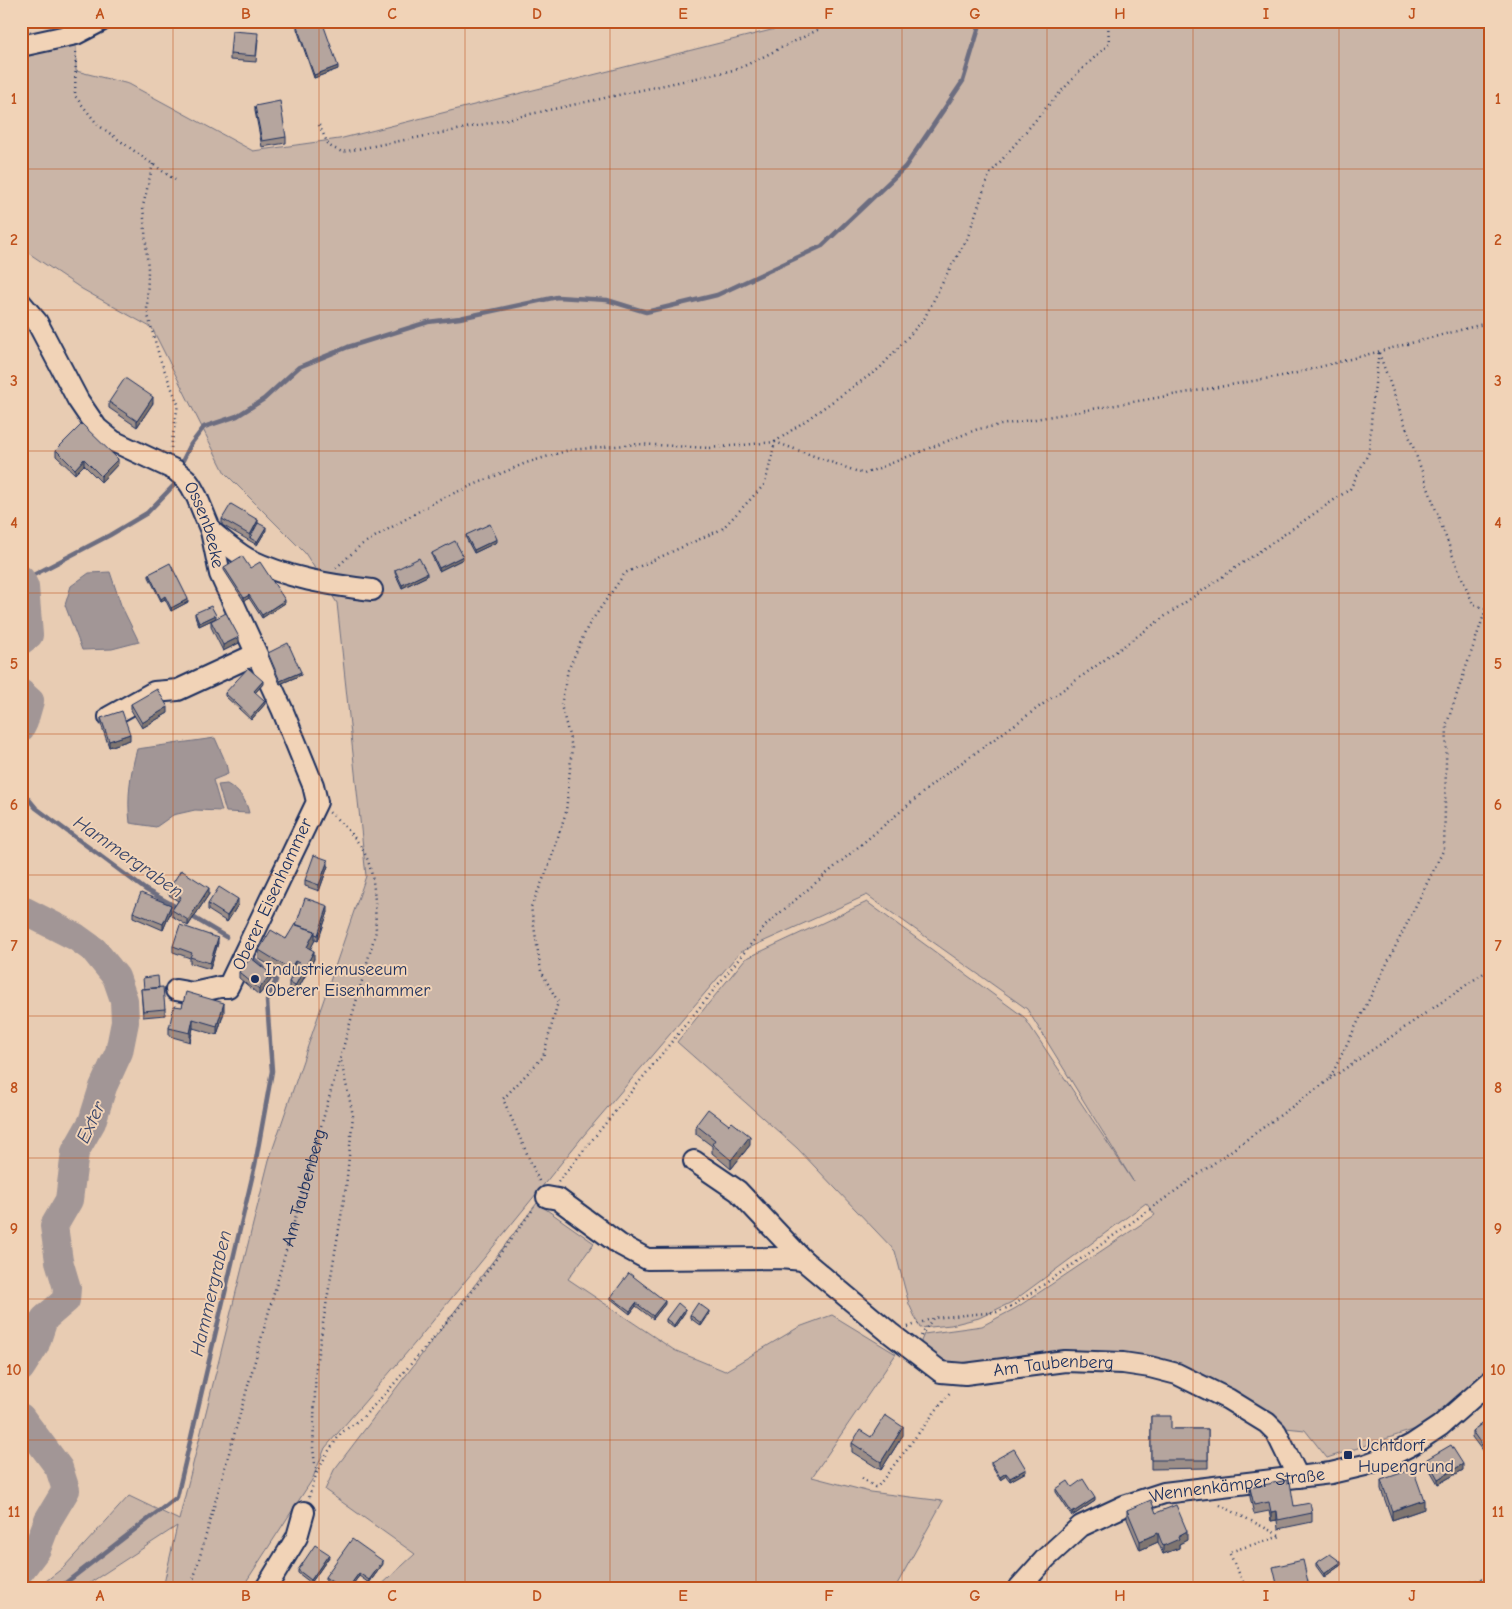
<svg xmlns="http://www.w3.org/2000/svg" width="1512" height="1609" viewBox="0 0 1512 1609" font-family="'Comic Neue',sans-serif">
<rect width="100%" height="100%" fill="#e8ccb3"/>
<filter id="ink" filterUnits="userSpaceOnUse"><feTurbulence type="fractalNoise" baseFrequency=".02" numOctaves="2"/><feDisplacementMap in="SourceGraphic" scale="10" xChannelSelector="R" yChannelSelector="G"/><feConvolveMatrix kernelMatrix="1 2 1 2 8 2 1 2 1" color-interpolation-filters="sRGB"/></filter>
<g filter="url(#ink)">
<!-- green -->
<path fill="#cab5a7" stroke="#727282" d="M807,21H1491V1368L1425,1426L1327,1458L1305,1430L1276,1427L1178,1370L943,1368L921,1353V1341L924,1334L982,1326L1016,1308L1155,1215L1146,1203L1012,1302L979,1318L951,1325L920,1328L909,1304L895,1251L797,1148L677,1042L745,959L867,902L1024,1017L1133,1181L1027,1009L867,895L740,952L584,1135L415,1343L325,1448L312,1480L242,1588H163L177,1526L82,1588H37L64,1567L129,1496L179,1520L269,1160L366,876L337,603L305,553L225,473L152,328L82,289L21,248V52L76,39V71L129,84L253,151L339,139Z
M537,1203L594,1243L568,1279L674,1350L725,1371L799,1327L832,1315L896,1354L812,1477L870,1492L943,1501L895,1588H378L415,1554L325,1490L334,1470Z"/>
<!-- water -->
<path fill="#a29696" stroke="#6c6d80" d="M110,572L121,605L139,642L112,649L82,650L65,605L71,586L89,573Z
M215,738L226,763L228,774L213,780L222,811L195,810L173,815L156,827L130,823C127,798 130,774 137,749Z
M227,784C239,791 246,799 249,813L226,812L218,785Z"/>
<g fill="none" stroke-linecap="round" stroke-linejoin="round">
<!-- stream -->
<path stroke="#6c6d80" stroke-width="4.5" d="M180,466L191,444L204,427L237,416L264,399L299,367L348,347L428,322L460,318L557,297L607,300L646,312L717,295L822,246L905,167L963,81L981,21
M22,581L110,535L147,513L178,481
M21,790L36,808L146,890L180,909
M191,916L226,937
M254,959L263,967
M59,1588L177,1497L255,1165L272,1071L267,1001L276,980L268,973"/>
<!-- river -->
<path stroke="#a29696" stroke-width="28" d="M21,579L25,587L29,635L21,641
M21,693L30,701L24,722L21,728
M21,909L76,937L94,950L116,977L124,1000L125,1022L119,1052L103,1087L92,1122L75,1152L69,1200L54,1226L59,1261L67,1288L66,1300L44,1319L35,1346L21,1368
M21,1417L59,1468L66,1490L48,1520L37,1549L21,1570"/>
<defs>
<g id="minor">
<path d="M21,46L76,34L101,21"/>
<path id="s2" d="M21,303L37,322L78,400L97,428L113,441L175,470L186,479L191,486L197,497L211,531L220,574L282,709L313,785L317,802L228,987H220L193,993L176,990"/>
<path d="M211,531C223,541 235,552 248,559C287,578 330,585 372,590"/>
<path d="M109,717L154,692L178,690L256,654"/>
<path id="s3" d="M694,1161L738,1191L803,1260L890,1333L941,1372L965,1374L1065,1361L1123,1363L1150,1367L1177,1374L1228,1399L1267,1423L1276,1432L1298,1477"/>
<path d="M547,1197L558,1199L619,1244L647,1259L780,1258L803,1260"/>
<path d="M266,1588L297,1537L304,1512"/>
<path id="s4" d="M1019,1588L1046,1558L1081,1526L1124,1506L1164,1493L1331,1473L1365,1465L1390,1456L1413,1444L1440,1426L1491,1381"/>
</g>
</defs>
<!-- minor casing -->
<use href="#minor" stroke="#1b2f5e" stroke-width="24"/>
<!-- path -->
<g stroke="#1b2f5e" stroke-width="2.5" stroke-dasharray="1 4" stroke-linecap="butt">
<path d="M937,21L938,24"/>
<path d="M76,52L75,96L98,125L175,180"/>
<path d="M319,125L329,146L342,152L457,130L738,69L832,23V21"/>
<path d="M153,164L143,206L148,269L147,312L160,359L178,404L171,448"/>
<path d="M1379,353L1452,554L1473,604L1486,609"/>
<path d="M336,568L361,545L440,499L526,463L569,450L638,444L709,448L775,442L864,474L978,429L1293,374L1491,322"/>
<path d="M1330,1079L1491,968"/>
<path d="M539,1181L503,1099L543,1057L558,1002L541,971L531,907L548,868L566,812L572,747L561,705L568,670L588,626L625,573L722,529L765,484L775,442L880,368L924,319L947,274L967,239L989,175L1045,109L1080,71L1109,44L1108,21"/>
<path d="M558,1182L768,923L939,779L1164,617L1350,489L1369,452L1372,409L1379,351"/>
<path d="M908,1327L931,1319"/>
<path d="M921,1336L933,1318L997,1312L1014,1305L1088,1254L1329,1080L1444,849L1447,723L1486,609L1491,603"/>
<path d="M316,1473L313,1448L316,1365L346,1187L353,1115L341,1061"/>
<path d="M862,1478L875,1487L878,1486L951,1391"/>
<path d="M309,1497L316,1475L326,1455L341,1433L363,1417L387,1392L468,1297L534,1208"/>
<path d="M1220,1505L1281,1536L1229,1552L1246,1588"/>
<path id="s1" d="M191,1588L376,931C375,906 376,877 365,854C358,839 342,823 329,812"/>
<path d="M1447,1588L1491,1577"/>
</g>
<!-- minor -->
<use href="#minor" stroke="#f1d3b7" stroke-width="20"/>
</g>
<!-- wall -->
<path fill="#9c8e88" stroke="#1b2f5e" d="M297,26L338,69L314,78L297,29Z
M258,39L256,62L230,60V54Z
M255,106L286,137V143L262,147L255,111Z
M109,402L153,403L137,427L109,408Z
M56,450L118,464L101,482L84,465L75,474L56,456Z
M222,519L258,523L266,530L257,545L222,525Z
M466,535L497,542L474,553L466,538Z
M432,553L463,559L439,571L432,556Z
M224,567L250,568L285,603L262,618L249,598L244,601L224,570Z
M395,570L427,576L402,588L395,573Z
M149,574L188,602L171,611L165,599L161,601L149,577Z
M195,613L216,618L199,626L195,616Z
M211,621L239,643L223,651L211,627Z
M268,653L301,675L280,684L268,655Z
M263,684L255,693L265,704L251,720L225,696V693Z
M131,704L168,713L142,728L131,710Z
M101,718L130,740L109,747L101,724Z
M328,866L319,891L305,886V880Z
M169,889L209,894L188,926L172,916V910L178,901L169,895Z
M208,904L238,905L227,922L208,910Z
M171,911L163,930L133,917V912Z
M328,912L318,941L315,940L310,949L314,959L295,995L289,991V982L295,969L290,977L259,959V950L286,939L296,925Z
M218,943L210,969L190,963V958L173,952V946Z
M239,972L271,980L259,995L239,978Z
M159,988L165,1009V1015L143,1017L141,989Z
M182,1007L224,1012L217,1035L193,1028L190,1042L169,1036V1028Z
M696,1125H729L750,1145L731,1169L712,1153V1146L696,1134Z
M611,1297L665,1304L653,1319L636,1306L630,1314L611,1299Z
M685,1312L674,1328L666,1322V1319Z
M709,1314L701,1326L690,1318V1315Z
M1151,1416L1171,1429H1208V1468L1151,1469Z
M1491,1417L1484,1453L1472,1437V1431Z
M903,1435L881,1470L852,1452V1443L871,1437Z
M1427,1459L1463,1470L1438,1484L1427,1465Z
M991,1462L1026,1472L1010,1481L1006,1476L1000,1480L991,1465Z
M1381,1480L1424,1509L1392,1520L1381,1489Z
M1250,1488L1312,1513V1522L1278,1529L1277,1520L1271,1521L1269,1511L1254,1514L1250,1497Z
M1056,1489L1095,1501L1072,1516L1056,1492Z
M1127,1510L1156,1513L1187,1540L1179,1544V1548L1163,1554L1158,1542L1140,1550L1127,1519Z
M329,1557L311,1583L298,1573V1570Z
M1316,1563L1341,1565L1324,1577L1316,1566Z
M383,1564L369,1583L359,1576L350,1588H337L325,1580V1577Z"/>
<!-- shaded-wall -->
<path fill="#7f746f" stroke="#1b2f5e" d="M338,66V69L314,78V75Z
M153,397V403L137,427V421Z
M84,459V465L75,474V469Z
M118,459V464L101,482V476Z
M258,520V526L250,538V535Z
M266,527V530L257,545V542Z
M497,539V542L474,553V550Z
M463,556V559L439,571V568Z
M427,573V576L402,588V585Z
M249,595V598L244,601V598Z
M165,596V599L161,601V599Z
M188,599V602L171,611V608Z
M285,600V603L262,618V615Z
M216,615V618L199,626V623Z
M239,637V643L223,651V645Z
M301,672V675L280,684V681Z
M263,681V684L254,694V691Z
M265,701V704L251,720V717Z
M168,707V713L142,728V723Z
M130,734V740L109,747V741Z
M328,860V866L319,891V885Z
M209,888V894L188,926V920Z
M238,899V905L227,922V916Z
M171,905V911L163,930V924Z
M328,906V912L318,941V935Z
M315,931V940L307,956V947Z
M218,938V943L210,969V963Z
M314,951V959L295,995V986Z
M295,961V969L290,977V969Z
M271,974V980L259,995V989Z
M224,1003V1012L217,1035V1026Z
M193,1019V1028L190,1042V1033Z
M750,1136V1145L731,1169V1160Z
M665,1301V1304L653,1319V1316Z
M636,1303V1306L630,1314V1311Z
M685,1309V1312L674,1328V1325Z
M709,1311V1314L701,1326V1323Z
M903,1427V1435L881,1470V1462Z
M1491,1443V1449L1484,1453V1448Z
M1463,1464V1470L1438,1484V1479Z
M1026,1469V1472L1010,1481V1478Z
M1006,1473V1476L1000,1480V1477Z
M1095,1498V1501L1072,1516V1513Z
M1424,1500V1509L1392,1520V1511Z
M1277,1511V1520L1271,1521V1512Z
M1187,1531V1540L1179,1544V1548L1163,1554V1546L1178,1536Z
M1158,1533V1542L1140,1550V1541Z
M329,1554V1557L311,1583V1580Z
M383,1561V1564L369,1583V1580Z
M1341,1562V1565L1324,1577V1574Z
M359,1573V1576L350,1588H348Z
M1308,1582V1585L1294,1588H1282Z"/>
<!-- building -->
<path fill="#b5a59e" stroke="#1b2f5e" d="M311,21H322L338,66L314,75L297,26Z
M232,31L258,33L256,56L230,54Z
M280,101L286,137L262,141L255,106Z
M125,378L153,397L137,421L109,402Z
M82,424L118,459L101,476L84,459L75,469L56,450Z
M231,504L258,520L250,535L222,519Z
M258,523L266,527L257,542L250,538Z
M490,524L497,539L474,550L466,535Z
M455,541L463,556L439,568L432,553Z
M242,556L250,568L260,562L285,600L262,615L249,595L244,598L224,567Z
M419,558L427,573L402,585L395,570Z
M170,563L188,599L171,608L165,596L161,599L149,574Z
M211,606L216,615L199,623L195,613Z
M226,613L239,637L223,645L211,621Z
M288,643L301,672L280,681L268,653Z
M248,668L263,681L254,691L265,701L251,717L225,693Z
M157,689L168,707L142,723L131,704Z
M122,711L130,734L109,741L101,718Z
M314,855L328,860L319,885L305,880Z
M181,870L209,888L188,920L172,910L181,897L169,889Z
M219,887L238,899L227,916L208,904Z
M141,893L171,905L163,924L133,912Z
M305,898L328,906L318,935L315,934V931L296,925Z
M295,924L315,931L307,947L314,951L295,986L289,982L299,963L295,961L290,969L259,950L271,930L286,939Z
M180,925L218,938L210,963L190,957L192,953L173,946Z
M251,958L271,974L259,989L239,972Z
M158,976L159,988L144,989L143,978Z
M163,987L165,1009L143,1011L141,989Z
M186,992L224,1003L217,1026L193,1019L190,1033L169,1028L174,1006L182,1007Z
M708,1109L729,1125L732,1122L750,1136L731,1160L712,1144L715,1140L696,1125Z
M629,1273L665,1301L653,1316L636,1303L630,1311L611,1297Z
M678,1303L685,1309L674,1325L666,1319Z
M698,1303L709,1311L701,1323L690,1315Z
M885,1415L903,1427L881,1462L852,1443L860,1430L871,1437Z
M1151,1416H1171V1429H1208V1460H1151Z
M1491,1417V1443L1484,1448L1472,1431Z
M1451,1445L1463,1464L1438,1479L1427,1459Z
M1014,1449L1026,1469L1010,1478L1006,1473L1000,1477L991,1462Z
M1413,1469L1424,1500L1392,1511L1381,1480Z
M1083,1479L1095,1498L1072,1513L1056,1489L1068,1481L1072,1487Z
M1287,1480V1483L1290,1482L1294,1506L1310,1503L1312,1513L1278,1520L1277,1511L1271,1512L1269,1502L1254,1505L1250,1488Z
M1151,1500L1156,1513L1176,1505L1187,1531L1178,1536L1179,1539L1163,1546L1158,1533L1140,1541L1127,1510Z
M352,1539L383,1561L369,1580L359,1573L348,1588H341L325,1577Z
M315,1545L329,1554L311,1580L298,1570Z
M1330,1554L1341,1562L1324,1574L1316,1563Z
M1303,1560L1308,1582L1282,1588H1278L1273,1567Z"/>
</g>
<!-- grid -->
<path fill="none" stroke="#bf511c" stroke-width="1" stroke-opacity="0.55" d="M173,21V1588M319,21V1588M465,21V1588M610,21V1588M756,21V1588M902,21V1588M1047,21V1588M1193,21V1588M1339,21V1588M21,169H1491M21,310H1491M21,451H1491M21,593H1491M21,734H1491M21,875H1491M21,1016H1491M21,1158H1491M21,1299H1491M21,1440H1491"/>
<!-- markers -->
<g fill="#1b2f5e" stroke="#f1d3b7" stroke-width="2">
<circle cx="255" cy="979" r="5"/>
<rect x="1343" y="1450" width="10" height="10" rx="2.5"/>
</g>
<g text-anchor="middle" stroke-width="4" stroke-linejoin="round" paint-order="stroke">
<!-- street labels -->
<g font-size="18" fill="#1b2f5e" stroke="#f1d3b7">
<text dy="6" stroke="none"><textPath href="#s2" startOffset="300">Ossenbeeke</textPath></text>
<text transform="translate(272 894) rotate(-65)" y="6">Oberer Eisenhammer</text>
<text dy="6" stroke="none"><textPath href="#s1" startOffset="416">Am Taubenberg</textPath></text>
<text dy="6" stroke="none"><textPath href="#s3" startOffset="439">Am Taubenberg</textPath></text>
<text dy="6" stroke="none"><textPath href="#s4" startOffset="251">Wennenkämper Straße</textPath></text>
</g>
<!-- poi labels -->
<g font-size="18" fill="#1b2f5e" stroke="#f1d3b7" text-anchor="start">
<text x="265" y="975">Industriemuseeum<tspan x="265" dy="21">Oberer Eisenhammer</tspan></text>
<text x="1358" y="1451">Uchtdorf<tspan x="1358" dy="21">Hupengrund</tspan></text>
</g>
<!-- water labels -->
<g font-size="19" font-style="italic" fill="#364469" stroke="#f1d3b7">
<text transform="translate(129 856) rotate(35)" y="7">Hammergraben</text>
<text transform="translate(90 1122) rotate(-65)" y="7">Exter</text>
<text transform="translate(210 1293) rotate(-77)" y="7">Hammergraben</text>
</g>
</g>
<!-- margin -->
<rect width="1512" height="1609" fill="none" stroke="#f1d3b7" stroke-width="55"/>
<rect x="28" y="28" width="1456" height="1554" fill="none" stroke="#bf511c" stroke-width="2"/>
<g font-size="16" text-anchor="middle" font-weight="bold" fill="#bf511c">
<text x="100" y="19">A</text>
<text x="246" y="19">B</text>
<text x="392" y="19">C</text>
<text x="537" y="19">D</text>
<text x="683" y="19">E</text>
<text x="829" y="19">F</text>
<text x="975" y="19">G</text>
<text x="1120" y="19">H</text>
<text x="1266" y="19">I</text>
<text x="1412" y="19">J</text>
<text x="14" y="104">1</text>
<text x="1498" y="104">1</text>
<text x="14" y="245">2</text>
<text x="1498" y="245">2</text>
<text x="14" y="386">3</text>
<text x="1498" y="386">3</text>
<text x="14" y="528">4</text>
<text x="1498" y="528">4</text>
<text x="14" y="669">5</text>
<text x="1498" y="669">5</text>
<text x="14" y="810">6</text>
<text x="1498" y="810">6</text>
<text x="14" y="951">7</text>
<text x="1498" y="951">7</text>
<text x="14" y="1093">8</text>
<text x="1498" y="1093">8</text>
<text x="14" y="1234">9</text>
<text x="1498" y="1234">9</text>
<text x="14" y="1375">10</text>
<text x="1498" y="1375">10</text>
<text x="14" y="1517">11</text>
<text x="1498" y="1517">11</text>
<text x="100" y="1601">A</text>
<text x="246" y="1601">B</text>
<text x="392" y="1601">C</text>
<text x="537" y="1601">D</text>
<text x="683" y="1601">E</text>
<text x="829" y="1601">F</text>
<text x="975" y="1601">G</text>
<text x="1120" y="1601">H</text>
<text x="1266" y="1601">I</text>
<text x="1412" y="1601">J</text>
</g>
</svg>
